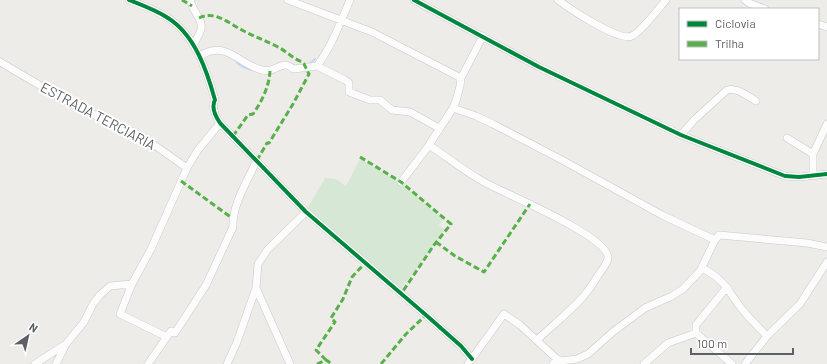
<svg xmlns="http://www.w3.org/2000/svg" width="827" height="364" viewBox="0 0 827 364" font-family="Barlow,sans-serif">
<rect width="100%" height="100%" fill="#edece8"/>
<!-- green -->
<path fill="#d6e8d5" d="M360,159L402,184L443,219L439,225L445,230L400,290L306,211L325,178L336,179L346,186Z"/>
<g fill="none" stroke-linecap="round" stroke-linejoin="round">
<!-- stream -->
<path stroke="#bedaf5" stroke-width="2" d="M234,58C238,66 245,68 253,70
M309,64L315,59"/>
<defs>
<path id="street" d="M129,0C142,5 156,10 168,18C195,35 207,71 215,100C211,107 216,117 220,123L306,212L426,315L461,346L472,359
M190,0C197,23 210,19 193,45
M288,0L372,32L461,78
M350,0C340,23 332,46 317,66L345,80L349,83V92L370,100H380L392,110L410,112L439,128
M414,0L539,67L681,135L785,176L799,177L827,174
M558,0C570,9 619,42 632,36C641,32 659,8 666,0
M745,0L749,3L765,9
M818,24L827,27
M200,56C227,39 239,65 262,70C273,73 277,65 286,65C289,65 291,68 294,69L317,66
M0,62L77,107L140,135L187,168L198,150L220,123
M453,108L476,116L493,124L562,160L662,215L715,240L719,235L807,243L827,247
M681,135L694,120L727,90C737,87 747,96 756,101
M787,138L813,154
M429,145C447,157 464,171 484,182C503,193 609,236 608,258C607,264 602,270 599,274C594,282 588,292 581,299C568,313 552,326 537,340
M813,176V154L827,124
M401,182L427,148L453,108L456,101L460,86L461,78L483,36
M702,268C724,279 727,289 741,308C749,318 758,327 767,336
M696,333V325L727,287
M167,337L120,314L132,284L151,249L187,168
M35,364L66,344L84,322L93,304L100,295L110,286L132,284
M56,364L66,344
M148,364L171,331L175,333L206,285L233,227C232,205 247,182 256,162
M227,364L237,342L256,288
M290,364L256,288L258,264L268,249L306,212
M468,364L504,314L520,325L557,359
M553,364L557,359L561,361L577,359L588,354L614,331L645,308L672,296L683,289L700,271L715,240
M644,364L668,343L696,333L732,364
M745,364L767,336L800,304L827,262"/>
</defs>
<!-- street casing -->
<use href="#street" stroke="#c9c8c9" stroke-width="8"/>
<!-- street -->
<use href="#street" stroke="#fcfcfc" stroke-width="7"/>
<!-- quiet -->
<path stroke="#58b04a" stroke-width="3" stroke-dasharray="6 3" stroke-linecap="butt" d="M182,0L192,6
M199,18C215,10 228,23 242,30C253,36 264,40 276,46C285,50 292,58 302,62L304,64L309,74L293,104L269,143H267L256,162
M233,136L248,115L253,114C262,101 269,87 270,71
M360,157L401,182L451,224L434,245L401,294
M181,181L232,218
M436,242L455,256L484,272L530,204
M326,360L316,350L335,322L331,318L343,299L352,277L366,262
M317,364L326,360L332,364
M381,364L406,334L426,315"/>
<defs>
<path id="cycleway" d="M129,0C142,5 156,10 168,18C195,35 207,71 215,100C211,107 216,117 220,123L306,212L426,315L461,346L472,359
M414,0L539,67L681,135L785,176L799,177L827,174"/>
</defs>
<!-- cycleway casing -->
<use href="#cycleway" stroke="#fff" stroke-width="6"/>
<!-- cycleway -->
<use href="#cycleway" stroke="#00873e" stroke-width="4"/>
</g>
<g text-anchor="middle" stroke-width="4" stroke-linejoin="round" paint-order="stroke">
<!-- street labels -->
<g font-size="14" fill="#5d6065" stroke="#fff">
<text transform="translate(98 116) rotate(28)" y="5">ESTRADA TERCIARIA</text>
</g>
</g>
<!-- legend -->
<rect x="679" y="8" width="140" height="52" fill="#ffffff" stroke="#bebfc1"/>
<rect x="687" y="21" width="20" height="6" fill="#00873e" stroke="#bebfc1"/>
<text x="715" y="28" font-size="12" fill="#5d6065">Ciclovia</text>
<rect x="687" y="41" width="20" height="6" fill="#58b04a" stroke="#bebfc1"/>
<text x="715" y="48" font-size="12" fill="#5d6065">Trilha</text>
<!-- north arrow -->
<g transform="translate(28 336) rotate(34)" stroke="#ffffff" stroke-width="3" paint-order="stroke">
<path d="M0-3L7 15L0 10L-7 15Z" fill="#5d6065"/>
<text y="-6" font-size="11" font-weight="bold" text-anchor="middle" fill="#5d6065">N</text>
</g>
<!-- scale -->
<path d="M691 348v6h102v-6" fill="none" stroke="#5d6065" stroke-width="2"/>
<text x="697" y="348" font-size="12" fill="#5d6065" stroke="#ffffff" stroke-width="3" paint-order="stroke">100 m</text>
</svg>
